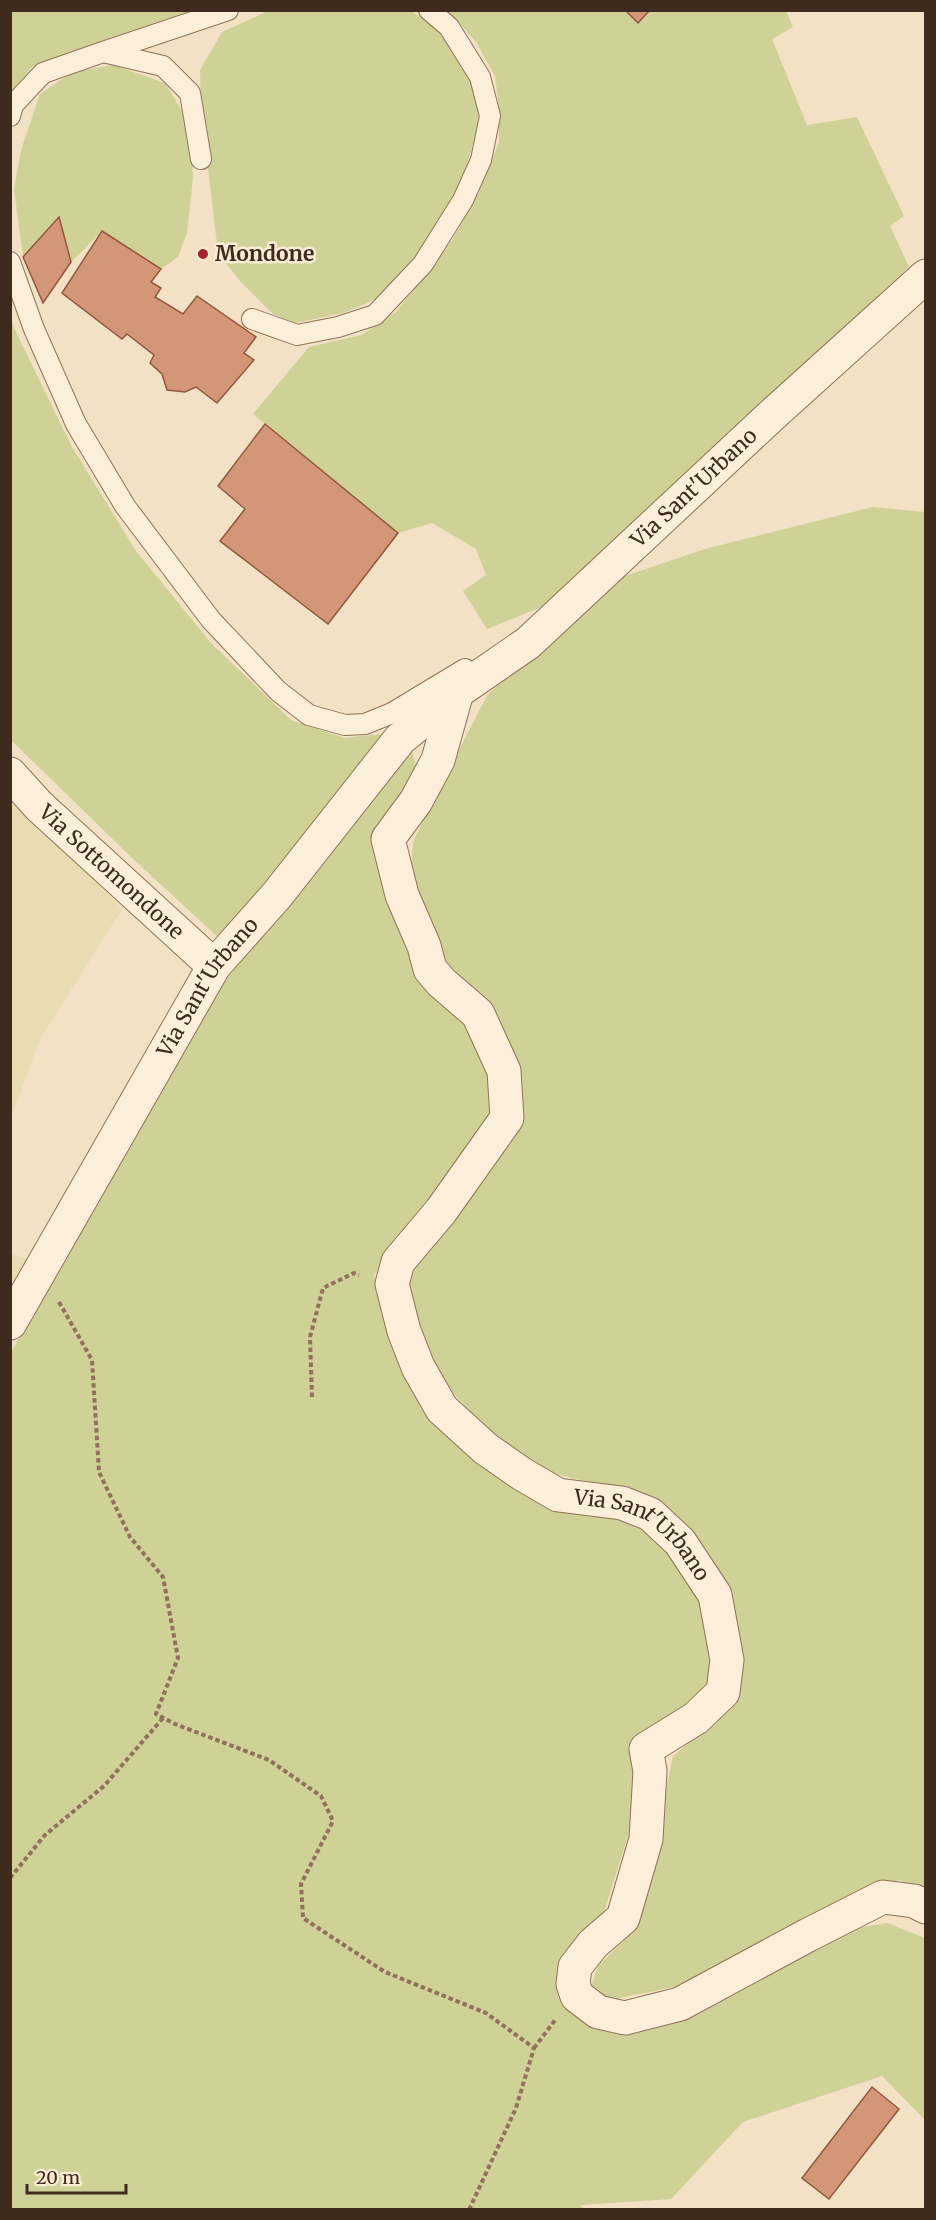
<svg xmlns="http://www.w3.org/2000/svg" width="936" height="2220" viewBox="0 0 936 2220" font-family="Merriweather,serif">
<rect width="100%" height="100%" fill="#f2e1c5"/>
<!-- farmland -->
<path fill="#e8dcb2" d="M11,789L122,909L39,1041L11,1118Z
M11,1254L29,1259L11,1296Z"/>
<!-- green -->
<path fill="#cfd197" d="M11,11H197L110,42L33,66L11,92Z
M268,11H411L437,29L462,63L475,88L479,122L465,173L440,224L387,295L343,313L295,323L273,314L241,282L218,253L201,108L200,70L222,32Z
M448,11H625L638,23L650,11H786L793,27L772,39L807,125L857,117L904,216L890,226L909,267L880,294L850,329L561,599L487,629L463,591L486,575L476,549L432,523L398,533L253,414L309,347L361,335L396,312L453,239L480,190L499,142V108L495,76L476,42Z
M113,65L165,83L188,121L193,177L187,233L178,257L161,269L102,231L71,262L59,218L23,257L14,189L21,150L40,94L73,72Z
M10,315L14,328L72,447L136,551L211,643L291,720L345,738L389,733L221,940L131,857L11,740Z
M873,507L925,512V1893L899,1880L687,1984L606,2001L590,1989L598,1966L638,1927L673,1756L734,1705L740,1660L734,1604L695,1535L647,1495L555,1474L496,1441L442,1380L414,1313L409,1281L422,1255L464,1205L518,1133L516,1080L446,970L410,882L413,842L439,788L488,694L613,580L705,549Z
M412,750L419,777L388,884L415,975L473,1031L491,1081V1115L445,1181L409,1223L374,1275L401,1362L447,1430L544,1507L606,1511L655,1532L701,1591L713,1641L712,1690L680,1716L635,1813L601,1922L562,1974L641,2026L744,1989L839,1931L887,1923L925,1938V2120L882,2076L743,2122L671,2199L581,2205L583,2209L11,2210V1352L199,1019L262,929Z"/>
<!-- building -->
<path fill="#d39778" stroke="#90583d" stroke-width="1.5" d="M625,10H650L638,23Z
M59,217L71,262L43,303L23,257Z
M102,231L161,269L151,282L161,288L155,297L183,314L197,296L256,337L244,353L254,360L217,403L196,387L185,392L167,390L162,374L150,363L154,355L127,334L122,339L62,293Z
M265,424L398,533L328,624L220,541L245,509L218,486Z
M872,2087L899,2109L829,2199L802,2178Z"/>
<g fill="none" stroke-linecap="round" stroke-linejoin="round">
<defs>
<path id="service" d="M103,52L228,10
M10,116L13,105L43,73L103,52L163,66L190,93L201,159
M10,262L34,329L76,424L125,506L211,620L278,691L309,715L345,725L365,724L392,713L465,669
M252,319L297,335L338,327L375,315L423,264L463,200L481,160L490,116L480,77L449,27L429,10"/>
<g id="minor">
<path id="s1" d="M457,692L438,760L416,801L388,839L402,895L424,946L430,969L441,982L478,1014L504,1071L507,1118L441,1211L398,1262L392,1284L404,1331L418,1367L442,1409L486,1449L522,1474L558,1495L622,1503L650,1514L680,1542L715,1595L727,1660L723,1692L696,1718L646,1749L650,1771L646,1839L623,1918L593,1944L575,1967L573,1984L577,1996L598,2012L625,2018L680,2004L808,1935L883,1897L914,1901L926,1907"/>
<path id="s2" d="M10,774L39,806L214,966"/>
<path id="s3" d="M10,1323L214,966L277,895L400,739L457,692L528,643L771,416L926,276"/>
</g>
</defs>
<!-- service casing -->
<use href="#service" stroke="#8f7259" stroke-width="22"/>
<!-- minor casing -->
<use href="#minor" stroke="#8f7259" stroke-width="35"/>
<!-- path -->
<path stroke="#8f7259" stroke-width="4" stroke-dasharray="4.5 3" stroke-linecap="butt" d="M59,1302L92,1360L99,1472L130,1537L163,1577L178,1658L156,1714L175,1724L269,1760L321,1796L333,1821L301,1884L303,1918L385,1972L486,2013L534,2048L516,2108L469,2210
M312,1397L310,1337L323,1288L354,1273L359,1275
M10,1878L45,1835L104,1786L163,1718
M534,2048L556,2019"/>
<!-- service -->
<use href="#service" stroke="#fcefd9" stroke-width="20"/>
<!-- minor -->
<use href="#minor" stroke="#fcefd9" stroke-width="33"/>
</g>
<!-- markers -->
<circle fill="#a3242e" stroke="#f9ecd5" stroke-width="2" cx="203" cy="254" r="6"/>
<g text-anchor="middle" stroke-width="5" stroke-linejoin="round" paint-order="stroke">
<!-- poi labels -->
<g font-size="21" font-weight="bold" fill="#3e2b1e" stroke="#f9ecd5" text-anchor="start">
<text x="215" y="261">Mondone</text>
</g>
<!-- street labels -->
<g font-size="21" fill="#3e2b1e" stroke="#f9ecd5">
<text dy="7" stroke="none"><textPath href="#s3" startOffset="1092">Via Sant'Urbano</textPath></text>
<text dy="7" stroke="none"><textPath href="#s2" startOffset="141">Via Sottomondone</textPath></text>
<text dy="7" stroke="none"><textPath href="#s3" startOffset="390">Via Sant'Urbano</textPath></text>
<text dy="7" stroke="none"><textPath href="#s1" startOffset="1059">Via Sant'Urbano</textPath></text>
</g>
</g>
<!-- border -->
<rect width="936" height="2220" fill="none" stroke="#3e2b1e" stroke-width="24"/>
<!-- scale -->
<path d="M27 2184v9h99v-9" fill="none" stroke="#3e2b1e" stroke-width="3"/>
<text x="36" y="2184" font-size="18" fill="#3e2b1e" stroke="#f9ecd5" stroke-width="4.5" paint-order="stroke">20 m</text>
</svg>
